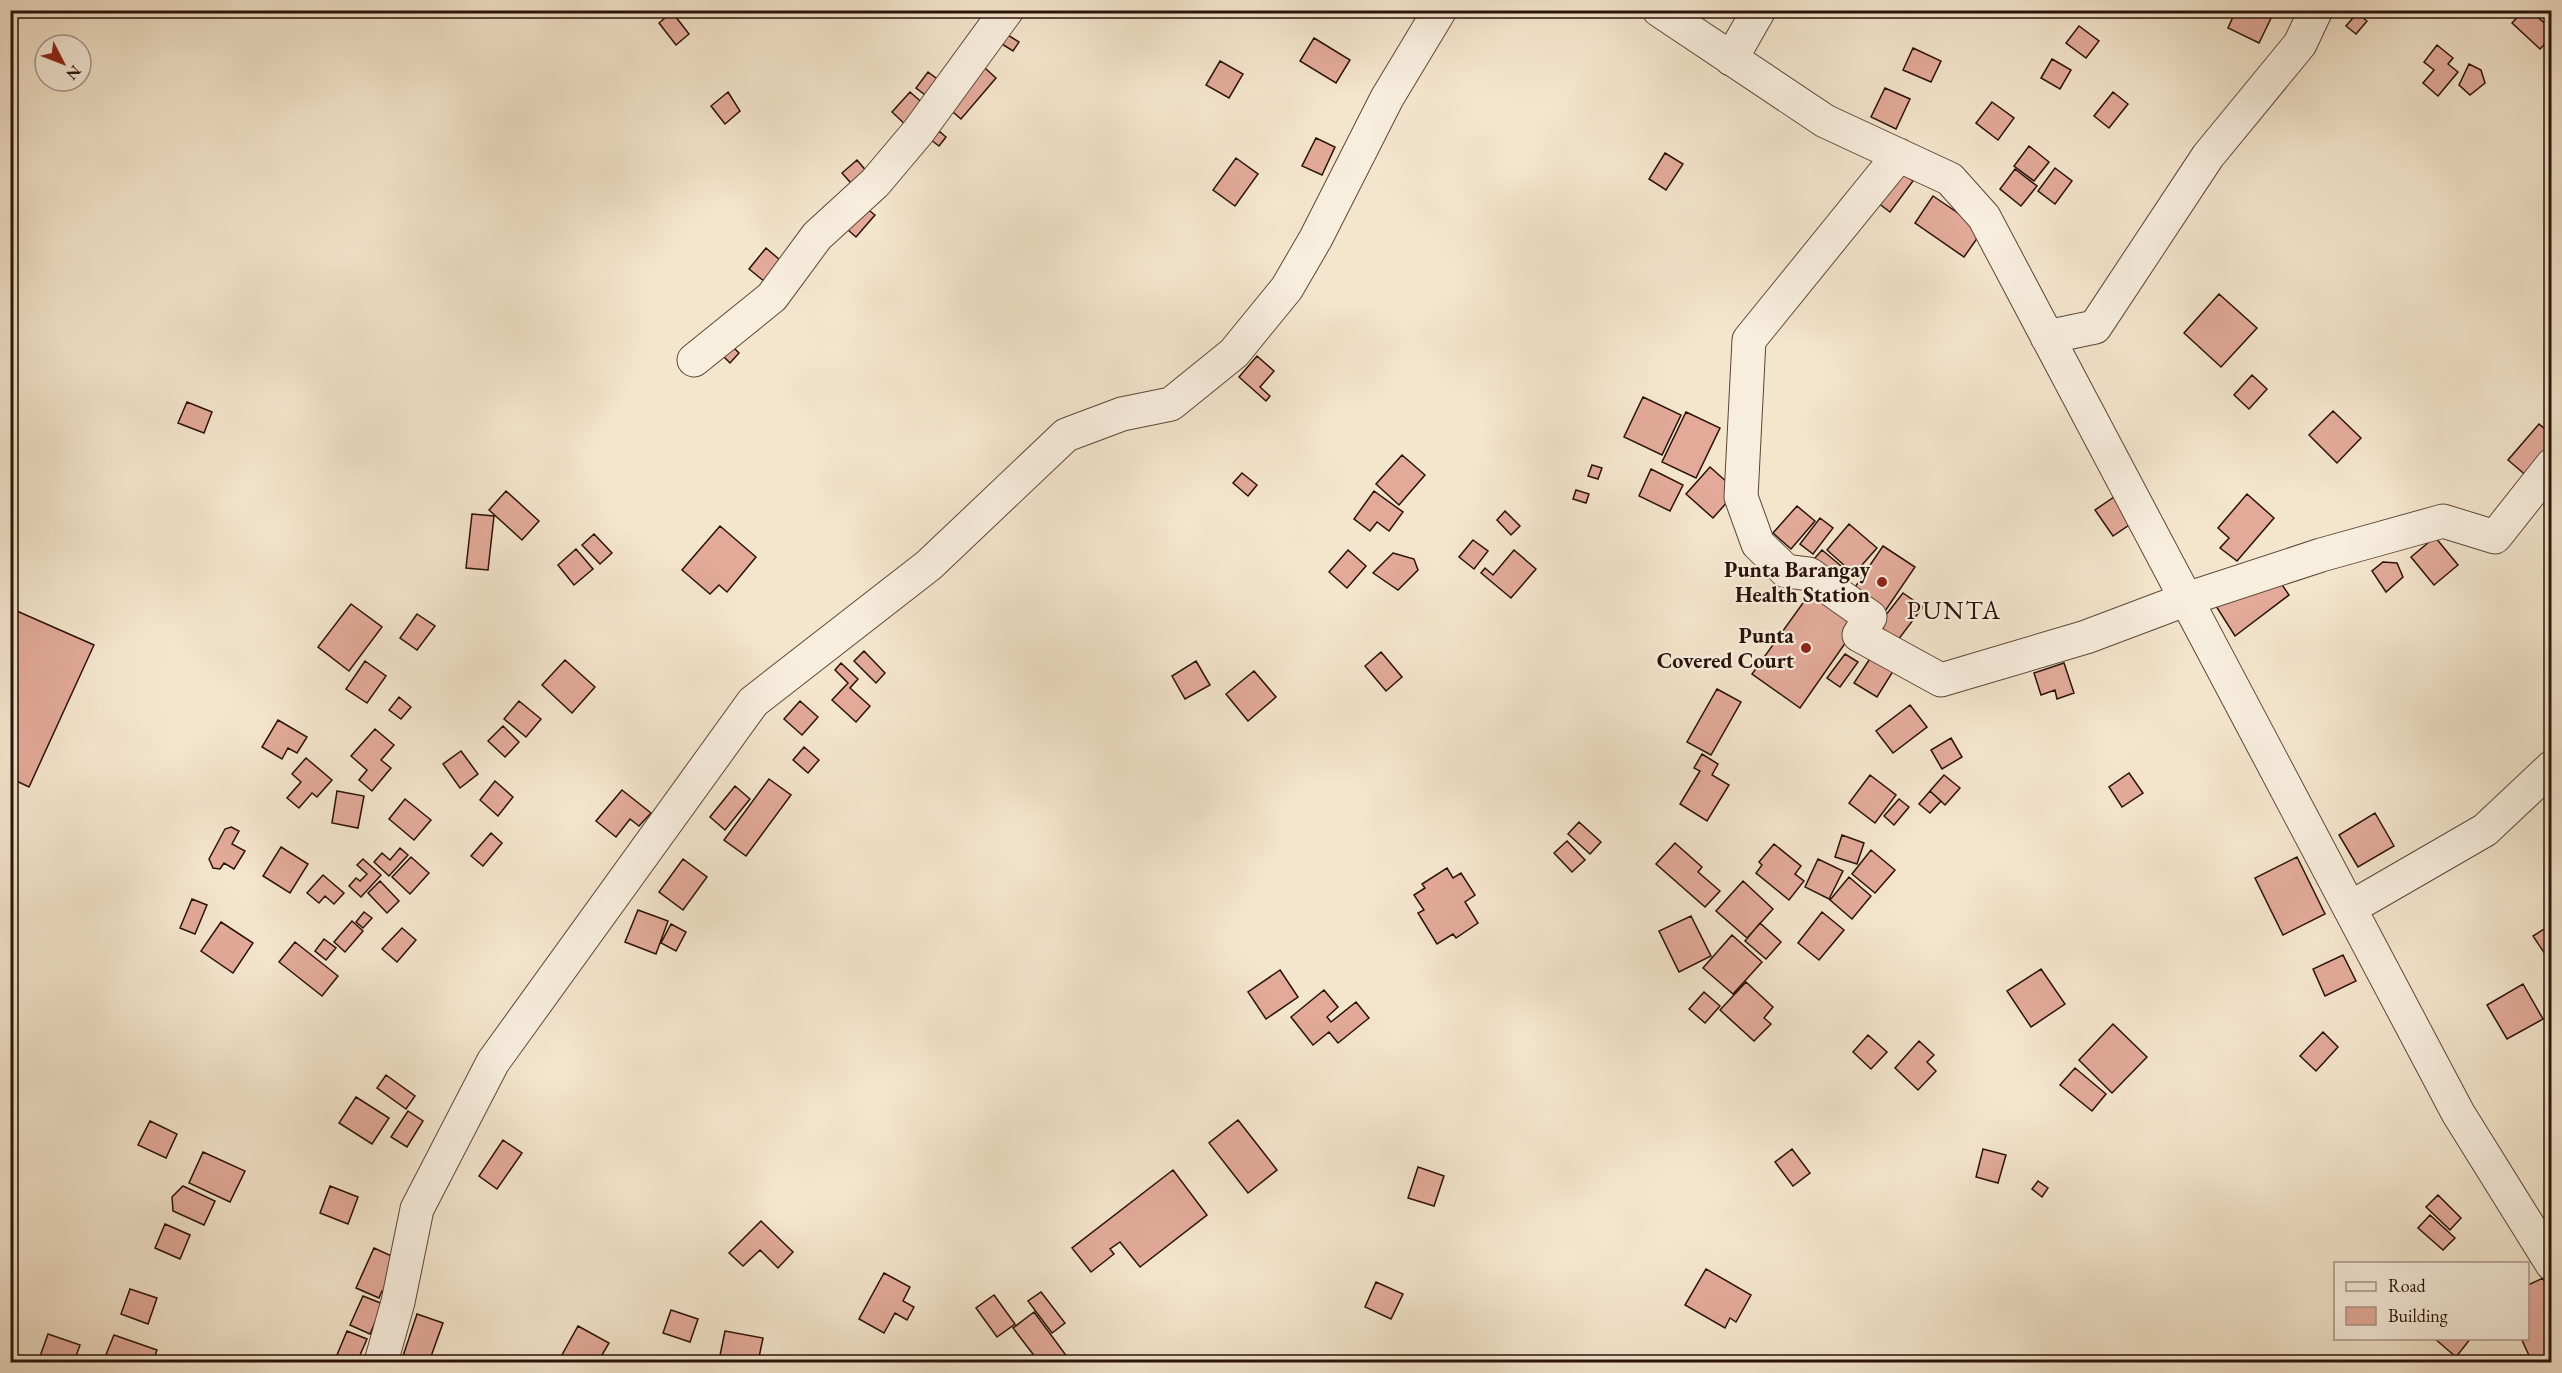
<svg xmlns="http://www.w3.org/2000/svg" width="2562" height="1373" viewBox="0 0 2562 1373" font-family="'EB Garamond',serif">
<rect width="100%" height="100%" fill="#f4e5cd"/>
<filter id="stains"><feTurbulence type="fractalNoise" baseFrequency=".00333" numOctaves="4"/><feColorMatrix values="0 0 0 0 .2 0 0 0 0 .09 0 0 0 0 .02 0 0 0 .5 -.17"/></filter>
<radialGradient id="worn" r=".72"><stop offset=".6" stop-color="#630" stop-opacity="0"/><stop offset="1" stop-color="#630" stop-opacity=".3"/></radialGradient>
<!-- building -->
<path fill="#e3aa9a" stroke="#2a1209" stroke-width="1.5" d="M2236,10H2275L2259,43L2228,28Z
M2524,10H2530L2552,30V36L2540,49L2512,23Z
M672,12L689,34L676,45L659,23Z
M2357,13L2367,21L2356,34L2346,26Z
M2079,26L2099,41L2086,58L2066,43Z
M1003,32L1019,42L1013,51L997,41Z
M1314,38L1350,60L1336,83L1300,61Z
M2437,45L2453,58L2448,64L2458,72L2438,96L2423,83L2434,70L2424,62Z
M1913,48L1941,61L1931,82L1903,70Z
M975,59L996,78L961,119L946,106Z
M2052,59L2071,70L2060,89L2041,78Z
M1220,61L1243,74L1229,98L1206,85Z
M2469,64L2481,70L2485,83L2470,95L2459,85Z
M928,72L940,81L928,97L916,88Z
M1885,88L1910,99L1896,129L1871,117Z
M728,92L740,111L725,124L711,106Z
M910,92L926,106L908,127L892,112Z
M2113,92L2128,104L2109,128L2094,116Z
M1992,102L2014,118L1998,140L1976,123Z
M939,131L946,137L939,146L931,140Z
M1316,138L1335,147L1322,175L1302,166Z
M2029,146L2049,162L2034,181L2014,166Z
M1665,153L1683,164L1666,190L1649,179Z
M1236,158L1258,174L1235,206L1213,190Z
M857,160L873,179L858,191L842,173Z
M1892,165L1913,181L1890,212L1869,196Z
M2055,168L2072,181L2055,204L2038,191Z
M2015,169L2037,186L2021,206L2000,189Z
M1933,196L1983,230L1964,257L1915,223Z
M857,201L875,215L856,237L839,222Z
M766,248L787,266L770,286L749,269Z
M2219,294L2257,328L2221,367L2184,333Z
M733,347L739,353L730,363L724,357Z
M1257,356L1274,371L1260,387L1270,396L1266,401L1239,377Z
M2252,375L2267,389L2249,409L2234,395Z
M1643,397L1681,415L1662,455L1624,437Z
M187,402L212,412L204,433L178,423Z
M2333,411L2361,438L2337,463L2309,435Z
M1686,412L1720,428L1696,478L1662,462Z
M2539,424L2552,435V449L2528,477L2508,460Z
M1402,455L1425,475L1399,505L1376,484Z
M1592,465L1602,468L1598,479L1588,476Z
M1710,467L1737,491L1713,518L1686,494Z
M1651,469L1683,485L1670,511L1639,496Z
M1242,473L1257,485L1248,496L1233,483Z
M1576,490L1589,494L1586,503L1573,499Z
M506,491L539,521L522,540L489,510Z
M1374,491L1403,512L1389,531L1377,522L1370,531L1354,519Z
M2247,494L2274,518L2237,561L2220,548L2229,538L2218,528Z
M2114,497L2132,523L2113,536L2095,510Z
M1797,506L1815,521L1791,549L1773,533Z
M1505,511L1520,526L1511,535L1497,520Z
M472,514L494,516L488,570L466,568Z
M1820,518L1833,528L1813,554L1800,544Z
M1849,524L1877,548L1854,574L1827,550Z
M720,526L756,557L727,592L719,585L710,594L682,570Z
M594,534L612,553L600,564L582,545Z
M2435,537L2458,565L2434,585L2411,557Z
M1473,540L1488,551L1474,569L1459,557Z
M1883,546L1915,567L1881,617L1849,596Z
M576,549L593,569L574,585L558,565Z
M1348,550L1366,566L1347,588L1329,572Z
M1514,550L1536,569L1511,598L1481,573L1485,568L1493,575Z
M1822,550L1852,575L1839,591L1808,566Z
M1393,553L1414,559L1418,570L1398,590L1373,573Z
M2383,562L2397,563L2403,577L2386,592L2372,571Z
M2274,573L2289,595L2235,636L2216,606Z
M1813,589L1860,622L1800,708L1752,674Z
M1903,593L1923,607L1898,640L1878,625Z
M351,604L382,627L349,671L318,647Z
M10,608L94,645L29,787L10,778Z
M417,614L435,626L417,650L400,638Z
M864,651L885,673L876,683L854,661Z
M1381,652L1402,677L1386,691L1365,666Z
M1845,654L1858,662L1840,687L1827,678Z
M1873,654L1895,668L1877,697L1854,683Z
M565,660L595,687L572,713L542,685Z
M365,661L386,676L367,703L346,689Z
M1196,661L1210,685L1185,699L1172,676Z
M841,663L858,679L850,688L870,706L856,722L832,700L848,683L835,670Z
M2064,663L2074,693L2057,699L2055,690L2041,695L2034,673Z
M1254,671L1276,697L1248,721L1226,694Z
M1717,689L1741,702L1711,755L1687,742Z
M399,697L411,707L401,719L389,710Z
M519,701L541,719L526,737L504,719Z
M800,701L818,717L802,735L784,719Z
M1910,705L1927,727L1893,753L1876,731Z
M278,720L307,737L297,753L288,748L282,759L262,747Z
M503,726L519,742L505,757L488,741Z
M375,729L394,745L381,760L391,768L372,791L359,780L367,770L351,756Z
M1951,738L1962,757L1942,769L1931,750Z
M804,747L819,760L808,773L793,760Z
M461,751L478,774L460,788L443,764Z
M1702,754L1718,764L1712,775L1729,785L1707,821L1680,804L1700,771L1694,768Z
M306,758L332,780L317,797L312,793L299,808L287,798L301,782L292,774Z
M2129,773L2143,793L2122,807L2109,787Z
M1870,775L1896,795L1875,823L1849,803Z
M1944,775L1960,788L1945,805L1930,791Z
M769,779L791,795L746,856L724,840Z
M495,781L513,797L498,816L480,800Z
M735,786L750,799L725,830L710,817Z
M622,790L651,813L639,826L630,819L616,837L596,821Z
M337,791L364,796L358,828L332,823Z
M1930,791L1941,801L1930,813L1919,804Z
M405,799L431,820L414,840L389,819Z
M1899,799L1909,807L1894,825L1884,816Z
M2375,813L2394,846L2358,867L2339,835Z
M1579,822L1601,842L1590,854L1568,834Z
M231,827L239,831L232,844L245,851L234,869L224,863L220,869L213,868L209,859L225,829Z
M491,833L502,843L483,866L471,856Z
M1842,835L1864,843L1857,864L1835,857Z
M1567,841L1585,860L1572,872L1554,853Z
M1675,843L1702,867L1698,872L1720,891L1705,907L1656,864Z
M1774,844L1801,866L1795,874L1804,881L1789,900L1756,873L1762,865L1759,862Z
M281,847L308,864L290,893L263,876Z
M400,848L408,855L389,876L374,862L382,853L390,860Z
M1871,850L1895,870L1875,893L1852,874Z
M411,857L429,873L410,894L392,877Z
M2297,857L2325,914L2283,935L2255,878Z
M363,859L381,875L361,897L349,886L356,878L360,881L367,874L357,865Z
M683,859L707,877L683,910L659,892Z
M1818,859L1843,871L1829,899L1805,887Z
M1447,868L1453,878L1461,873L1475,895L1465,902L1478,923L1456,938L1453,934L1437,944L1418,913L1424,910L1414,895L1425,888L1422,884Z
M323,875L344,893L334,904L325,896L319,903L307,893Z
M1849,877L1871,896L1852,919L1830,900Z
M380,881L399,901L387,913L368,893Z
M1743,881L1773,909L1747,938L1716,911Z
M192,899L207,905L195,934L180,928Z
M638,910L668,921L656,954L625,942Z
M364,912L372,918L363,928L356,922Z
M1822,912L1844,930L1819,960L1798,943Z
M1691,916L1711,956L1679,972L1659,931Z
M352,921L363,931L345,952L334,942Z
M221,922L253,943L233,973L201,951Z
M1760,923L1781,942L1766,959L1745,941Z
M671,924L686,932L676,951L661,943Z
M2552,924V953L2547,957L2533,936Z
M402,928L416,940L397,962L382,949Z
M1732,935L1762,962L1733,994L1703,968Z
M324,939L336,948L326,960L315,951Z
M295,942L338,976L322,996L279,962Z
M2343,955L2356,981L2325,996L2313,969Z
M2041,969L2065,1004L2031,1027L2007,991Z
M1280,970L1298,997L1266,1019L1248,992Z
M1746,982L1773,1007L1764,1018L1771,1024L1754,1041L1720,1010Z
M2523,984L2543,1019L2507,1039L2487,1005Z
M1324,990L1338,1007L1327,1017L1331,1022L1356,1002L1369,1018L1338,1043L1329,1032L1313,1045L1291,1017Z
M1704,992L1720,1006L1705,1023L1689,1009Z
M2113,1024L2147,1057L2112,1093L2079,1060Z
M2323,1032L2338,1047L2316,1071L2300,1056Z
M1868,1035L1887,1052L1871,1069L1853,1052Z
M1919,1041L1934,1055L1927,1062L1936,1071L1918,1090L1895,1068Z
M2075,1068L2106,1094L2092,1111L2060,1085Z
M386,1075L415,1096L406,1109L377,1088Z
M356,1097L389,1118L372,1144L339,1123Z
M408,1111L423,1121L407,1147L391,1137Z
M1238,1120L1277,1170L1248,1193L1209,1143Z
M150,1121L177,1134L166,1158L138,1145Z
M503,1140L522,1153L497,1189L479,1176Z
M1792,1149L1810,1173L1793,1186L1775,1162Z
M1983,1149L2006,1155L1998,1183L1976,1177Z
M203,1152L245,1171L230,1202L189,1183Z
M1418,1167L1444,1176L1434,1206L1408,1198Z
M1173,1170L1207,1215L1140,1267L1120,1242L1110,1249L1114,1254L1091,1272L1072,1248Z
M2038,1181L2048,1188L2042,1197L2032,1189Z
M183,1186L215,1201L204,1225L173,1211L172,1197Z
M330,1186L358,1197L348,1224L320,1213Z
M2438,1195L2461,1218L2450,1230L2426,1207Z
M2430,1215L2455,1238L2443,1250L2418,1228Z
M761,1221L793,1252L778,1268L760,1250L743,1266L729,1253Z
M165,1224L190,1235L180,1259L155,1248Z
M374,1248L407,1263L392,1295L382,1291L379,1298L356,1288Z
M1706,1269L1751,1295L1736,1322L1730,1318L1725,1328L1685,1305Z
M884,1273L910,1287L903,1301L914,1307L907,1320L895,1313L884,1333L859,1319Z
M2543,1278L2552,1297V1360L2532,1362L2521,1338H2528V1285Z
M1376,1282L1403,1294L1391,1319L1365,1307Z
M130,1289L157,1298L148,1324L121,1314Z
M1041,1292L1065,1323L1052,1333L1028,1301Z
M994,1295L1015,1324L997,1337L976,1308Z
M363,1296L383,1304L370,1334L350,1325Z
M671,1310L698,1319L690,1342L663,1333Z
M1034,1312L1068,1358L1062,1362H1039L1013,1328Z
M417,1314L443,1323L429,1362H401Z
M578,1326L609,1343L598,1362H558Z
M347,1331L367,1339L357,1362H334Z
M725,1331L763,1338L758,1362L719,1360Z
M48,1334L80,1345L74,1362H38Z
M114,1335L157,1350L153,1362H103Z
M2434,1338H2471L2456,1357Z"/>
<g fill="none" stroke-linecap="round" stroke-linejoin="round">
<defs>
<path id="minor" d="M1659,10L1825,121L1950,179L1984,217L2458,1113L2552,1264
M1731,59L1759,10
M1899,155L1749,340L1741,497L1758,544L1786,571L1809,574L1870,617L1859,635L1941,680L2086,637L2187,599L2321,555L2443,521L2495,537L2552,465
M2047,337L2095,327L2208,156L2300,44L2316,10
M694,360L772,297L817,236L875,183L918,132L1007,10
M2350,908L2485,830L2552,767
M381,1362L398,1302L417,1209L493,1062L753,702L929,565L1066,435L1122,414L1171,404L1234,353L1287,288L1316,238L1387,98L1440,10"/>
</defs>
<!-- minor casing -->
<use href="#minor" stroke="#5c473a" stroke-width="35"/>
<!-- minor -->
<use href="#minor" stroke="#f8eede" stroke-width="33"/>
</g>
<!-- markers -->
<g fill="#8f2418" stroke="#f8eede" stroke-width="2">
<circle cx="1882" cy="582" r="6"/>
<circle cx="1806" cy="648" r="6"/>
</g>
<g text-anchor="middle" stroke-width="4.5" stroke-linejoin="round" paint-order="stroke">
<!-- poi labels -->
<g font-size="22" font-weight="bold" fill="#2a1209" stroke="#f8eede" text-anchor="end">
<text x="1870" y="577">Punta Barangay<tspan x="1870" dy="25">Health Station</tspan></text>
<text x="1794" y="643">Punta<tspan x="1794" dy="25">Covered Court</tspan></text>
</g>
<!-- quarter labels -->
<g font-size="26" letter-spacing="1.5" fill="#2a1209" stroke="#f8eede">
<text x="1954" y="619">PUNTA</text>
</g>
</g>
<!-- margin -->
<rect width="2562" height="1373" fill="none" stroke="#f4e5cd" stroke-width="36"/>
<rect x="12" y="12" width="2538" height="1349" fill="none" stroke="#2a1209" stroke-width="3"/>
<rect x="18" y="18" width="2526" height="1337" fill="none" stroke="#2a1209" stroke-width="1.5"/>
<!-- legend -->
<rect x="2334" y="1262" width="195" height="78" fill="#f8eede" stroke="#a69689" stroke-width="1.5"/>
<rect x="2346" y="1282" width="30" height="9" fill="#f8eede" stroke="#a69689" stroke-width="1.5"/>
<text x="2388" y="1292" font-size="18" fill="#2a1209">Road</text>
<rect x="2346" y="1307" width="30" height="18" fill="#e3aa9a" stroke="#a69689" stroke-width="1.5"/>
<text x="2388" y="1322" font-size="18" fill="#2a1209">Building</text>
<!-- north arrow -->
<g transform="translate(63 63) rotate(132)"><circle r="28" fill="#f8eede" stroke="#a69689" stroke-width="1.5"/>
<path d="M0-4.5L10 22L0 15L-10 22Z" fill="#8f2418"/>
<text y="-9" font-size="16" font-weight="bold" text-anchor="middle" fill="#2a1209">N</text>
</g>
<rect width="100%" height="100%" filter="url(#stains)"/>
<rect width="100%" height="100%" fill="url(#worn)"/>
</svg>
